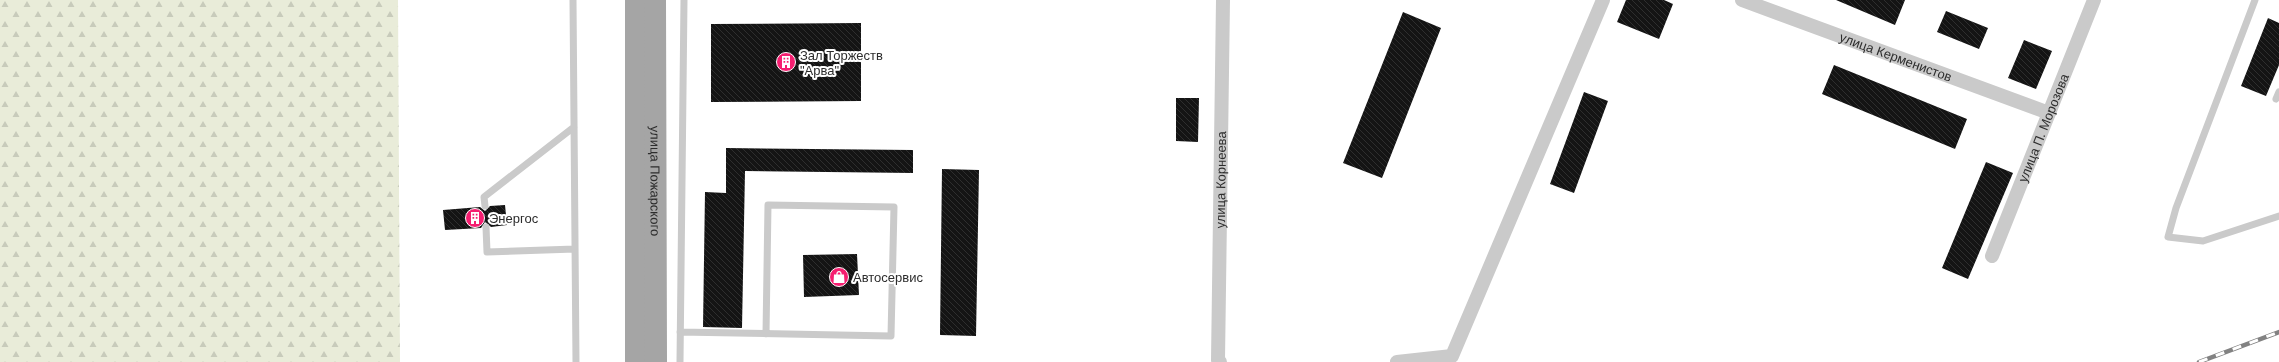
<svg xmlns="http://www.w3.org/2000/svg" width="2279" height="362" viewBox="0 0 2279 362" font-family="Arial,sans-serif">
<defs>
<pattern id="forest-firs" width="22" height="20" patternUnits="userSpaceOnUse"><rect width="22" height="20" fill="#e9ecd9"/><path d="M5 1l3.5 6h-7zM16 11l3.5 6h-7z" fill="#c8cbbb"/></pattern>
<pattern id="building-back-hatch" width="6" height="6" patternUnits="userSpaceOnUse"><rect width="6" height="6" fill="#141414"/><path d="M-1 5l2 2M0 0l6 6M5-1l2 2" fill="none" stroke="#2e2e2e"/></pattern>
</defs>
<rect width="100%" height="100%" fill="#fff"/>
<!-- forest -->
<path fill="url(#forest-firs)" d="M0,0H398L400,362H0Z"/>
<!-- building -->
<path fill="url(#building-back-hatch)" d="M1626,0H1664L1673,4L1659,39L1617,22Z
M1836,0H1905L1895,25Z
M1946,11L1988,28L1979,49L1937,32Z
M1403,12L1441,28L1382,178L1343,163Z
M2268,18L2279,23V65L2266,96L2241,86Z
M861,23V101L711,102V24Z
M2024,40L2052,51L2036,89L2008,78Z
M1834,65L1967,119L1955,149L1822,94Z
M1584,92L1608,101L1574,193L1550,184Z
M1176,98H1199L1198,142L1176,141Z
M726,148L913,150V173L745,171L742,328L703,327L705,192L726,193Z
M1986,162L2013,173L1968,279L1942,268Z
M942,169L979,170L976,336L940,335Z
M505,205L507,225L491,227L485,222L481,228L445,230L443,210L480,207L485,211L490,206Z
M857,254L859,295L804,297L803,255Z"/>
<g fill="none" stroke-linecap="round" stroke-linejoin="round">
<!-- lane -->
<path stroke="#cacaca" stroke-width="7" d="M573,0L576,362
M2255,0L2176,208L2168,237L2203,241L2279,216
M2276,99L2279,92
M485,206L484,197L574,127
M486,227L487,252L575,249
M680,332L891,336L894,207L768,205L766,334
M680,362L684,0"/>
<!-- street -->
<g stroke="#cacaca" stroke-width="14">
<path id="s1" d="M1742,0L2049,113"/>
<path id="s2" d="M1992,256L2094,0"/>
<path id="s3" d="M1220,362L1218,360L1223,0"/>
<path d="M1397,362L1452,356L1603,0"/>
</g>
<!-- primary -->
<g stroke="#a5a5a5" stroke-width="22">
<path d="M636,0V362"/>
<path id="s4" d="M655,0L656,362"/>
</g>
<defs>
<path id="rail" d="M2199,362L2279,332"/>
</defs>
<!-- rail casing -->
<use href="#rail" stroke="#828282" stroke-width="4.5"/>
<!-- rail -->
<use href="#rail" stroke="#fff" stroke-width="3" stroke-dasharray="9" stroke-linecap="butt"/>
</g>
<!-- icons -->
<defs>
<symbol id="building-disc" viewBox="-11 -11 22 22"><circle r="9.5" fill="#f51e70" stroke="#fff"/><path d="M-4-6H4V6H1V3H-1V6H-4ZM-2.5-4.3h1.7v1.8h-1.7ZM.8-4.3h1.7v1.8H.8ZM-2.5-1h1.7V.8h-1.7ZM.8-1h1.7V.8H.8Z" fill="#fff"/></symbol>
<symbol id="shop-disc" viewBox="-11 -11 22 22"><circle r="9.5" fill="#f51e70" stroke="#fff"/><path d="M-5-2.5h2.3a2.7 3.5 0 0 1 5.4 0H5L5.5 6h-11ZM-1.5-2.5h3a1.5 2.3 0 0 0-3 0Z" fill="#fff"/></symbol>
</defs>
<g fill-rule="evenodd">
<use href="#building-disc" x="775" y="51" width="22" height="22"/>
<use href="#building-disc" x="464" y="207" width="22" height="22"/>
<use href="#shop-disc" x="828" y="266" width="22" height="22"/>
</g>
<g text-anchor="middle" stroke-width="4" stroke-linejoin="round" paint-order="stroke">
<!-- poi labels -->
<g font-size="13" fill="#2d2d2d" stroke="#fff" text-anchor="start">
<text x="800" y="60">Зал Торжеств<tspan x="800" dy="15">"Арва"</tspan></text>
<text x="489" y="223">Энергос</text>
<text x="853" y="282">Автосервис</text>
</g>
<!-- street labels -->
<g font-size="13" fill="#2d2d2d" stroke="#fff">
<text dy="5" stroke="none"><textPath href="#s1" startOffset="164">улица Керменистов</textPath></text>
<text dy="5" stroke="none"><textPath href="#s2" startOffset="138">улица П. Морозова</textPath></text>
<text dy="5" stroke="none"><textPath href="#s3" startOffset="183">улица Корнеева</textPath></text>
<text dy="5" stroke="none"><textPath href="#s4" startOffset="181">улица Пожарского</textPath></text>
</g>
</g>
</svg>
